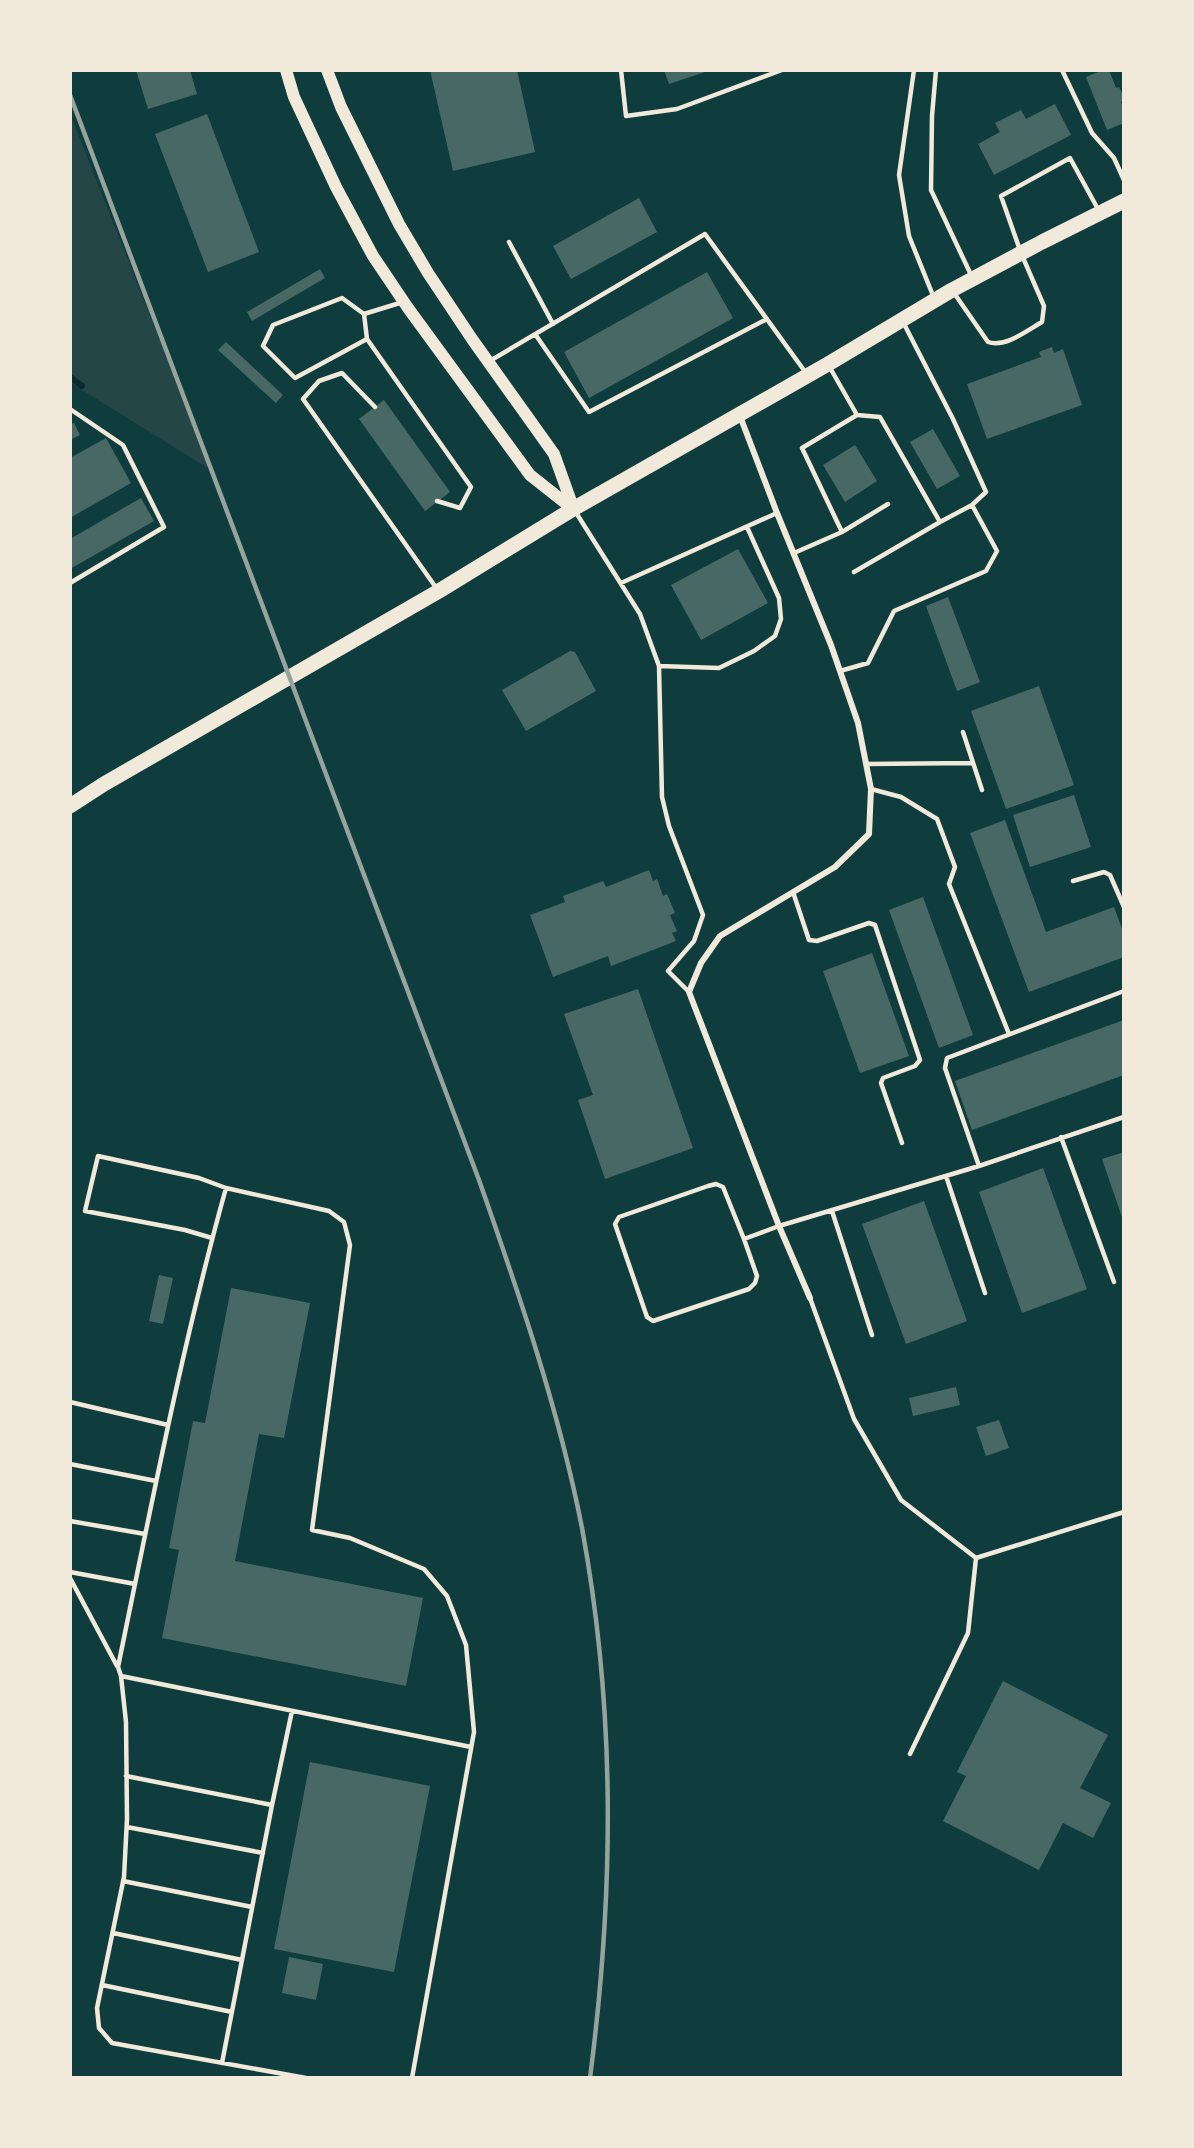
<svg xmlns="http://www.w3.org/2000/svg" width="1194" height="2148" viewBox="0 0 1194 2148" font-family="Lora,serif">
<rect width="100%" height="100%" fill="#0f3d3e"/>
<!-- green -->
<path fill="#244646" d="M70,116H71L211,470L71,383Z"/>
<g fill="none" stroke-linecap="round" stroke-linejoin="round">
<!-- stream -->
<path stroke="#0a2a2b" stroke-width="6" d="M70,377L82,386"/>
</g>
<!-- building -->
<path fill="#486865" d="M136,70H190L197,94L148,109Z
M430,70H517L535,152L453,171Z
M664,70H708V71L669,84Z
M1103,70H1109L1116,88L1119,87L1124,97V101L1121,102L1124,108V123L1107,130L1086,77Z
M1055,104L1071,135L994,175L978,144L1000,132L995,123L1021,110L1026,119Z
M207,114L259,252L208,272L155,134Z
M639,198L657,232L571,279L553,246Z
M320,269L325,278L252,321L247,312Z
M707,272L733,318L589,398L564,352Z
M226,342L283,395L276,403L218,350Z
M1052,347L1054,353L1063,349L1082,405L987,439L967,384L1041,357L1039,352Z
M384,400L450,492L425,511L359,419Z
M74,423L80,435L70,440V424Z
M933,429L960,476L937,489L910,442Z
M106,438L131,483L70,518V458Z
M855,445L877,481L845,502L823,465Z
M141,498L154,521L70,569V539Z
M738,549L768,603L701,640L671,585Z
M948,597L980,682L957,691L926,606Z
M570,651L575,652L596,691L526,731L502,690Z
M1039,686L1074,785L1006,809L971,711Z
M1074,795L1091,847L1030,867L1013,815Z
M1005,820L1046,932L1114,907L1124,934V957L1029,992L970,833Z
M649,870L653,881L657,879L663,896L667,894L675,913L670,915L677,931L672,933L676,941L611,966L608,956L553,977L530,915L565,902L563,896L603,881L606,887Z
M923,897L973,1035L939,1048L889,910Z
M872,953L909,1056L860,1073L823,971Z
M638,989L693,1148L605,1179L578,1100L593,1095L564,1014Z
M1124,1020V1075L972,1130L955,1081Z
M1124,1152V1220H1123L1102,1159Z
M1043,1168L1087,1289L1022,1313L979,1192Z
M924,1201L967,1321L906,1344L862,1224Z
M159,1275L173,1278L163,1324L149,1321Z
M231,1288L310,1303L284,1438L259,1434L235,1561L423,1598L406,1686L162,1638L179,1550L169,1548L193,1421L205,1423Z
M956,1387L960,1405L913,1416L909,1398Z
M999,1420L1009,1448L986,1456L976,1427Z
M1003,1681L1108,1735L1080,1788L1111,1803L1093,1838L1063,1823L1039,1870L943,1821L966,1776L957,1772Z
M310,1762L430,1786L394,1972L274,1949Z
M289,1957L323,1964L316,2000L282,1993Z"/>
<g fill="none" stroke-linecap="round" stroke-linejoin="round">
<!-- service -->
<path stroke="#f1e9da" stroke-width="4.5" d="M621,70L626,116L677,109L782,70
M914,70L899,175L909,236L934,298
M936,70L932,116L931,190L972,277
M1062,70L1092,133L1114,158L1124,180
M509,242L553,324
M954,293L988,342C1005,348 1026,331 1042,322L1044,306L1021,253L1001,196L1070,158L1099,211
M403,302L364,314L342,298L273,325L263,346L295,378L367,339L471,487L460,508L437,501
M364,314L367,339
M535,334L589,412L767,319
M488,362L705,234L806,373
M829,366L857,415
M375,407L342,373L319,381L303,399L437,589
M70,409L123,445L164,527L70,583
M575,511L640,614L659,666L662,797L669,826L703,915L694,941L668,971L689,992
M842,532L888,504
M794,553L842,532L802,448L857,415L880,417L940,522L972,505L986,492L953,419L903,322
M854,572L940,522
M621,583L777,513
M659,666L719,668L754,651L775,636L781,619L779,598L747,527
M840,671L868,663L894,611L986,571L997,551L972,505
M963,732L982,790
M866,764L973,763
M871,789L901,797L937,819L955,867L949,884L1009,1034
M1073,881L1104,872L1110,875L1124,907
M793,892L809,940L817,941L869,923L875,925L920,1060L915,1066L883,1078L881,1083L902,1143
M1061,1137L1114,1282
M979,1166L945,1068L947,1058L1124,991
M946,1176L985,1293
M832,1211L872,1335
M212,1238L185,1230L85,1211L98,1156L199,1178L226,1188
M744,1239L757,1276L755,1283L749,1289L653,1321L647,1317L615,1224L619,1217L708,1186L716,1184L723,1187L744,1239L779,1226L979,1166L1124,1117
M810,1298L854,1419L901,1500L976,1558L1124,1512
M70,1402L168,1425
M70,1464L156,1481
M70,1521L145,1534
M70,1572L135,1584
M70,1578L117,1666
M121,1676L471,1747
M910,1754L968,1633L976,1558
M126,1776L272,1805
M127,1827L263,1853
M123,1881L252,1907
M113,1933L242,1960
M102,1985L232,2012
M222,2063L272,1805L292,1711
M306,2078L112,2043L99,2028L97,2008L124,1877L127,1819L126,1722L121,1676L118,1667C151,1507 182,1346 226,1188L329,1211L344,1222L350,1245L312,1530L350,1538L424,1569L447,1596L466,1645L474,1732L412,2078"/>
<!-- minor -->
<path stroke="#f1e9da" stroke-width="6" d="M740,416L777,513L831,645L858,723L871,789L869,834L835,867L720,936L701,963L689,992L779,1226L810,1298"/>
<!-- secondary -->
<path stroke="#f1e9da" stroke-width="12" d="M286,70L294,97L336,187L373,256L408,308L530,475L573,509
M327,70L341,107L399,224L428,273L472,339L554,454L573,507"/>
<!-- primary -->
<path stroke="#f1e9da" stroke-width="15" d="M70,806L104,784L439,591L573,509L828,364L952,290L1042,242L1124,201"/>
<!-- rail -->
<path stroke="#97a49c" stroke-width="4.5" d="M70,95L479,1180C519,1294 559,1410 582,1528C616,1712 614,1893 590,2078"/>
</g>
<!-- border -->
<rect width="1194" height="2148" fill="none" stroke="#f1e9da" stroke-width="144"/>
</svg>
